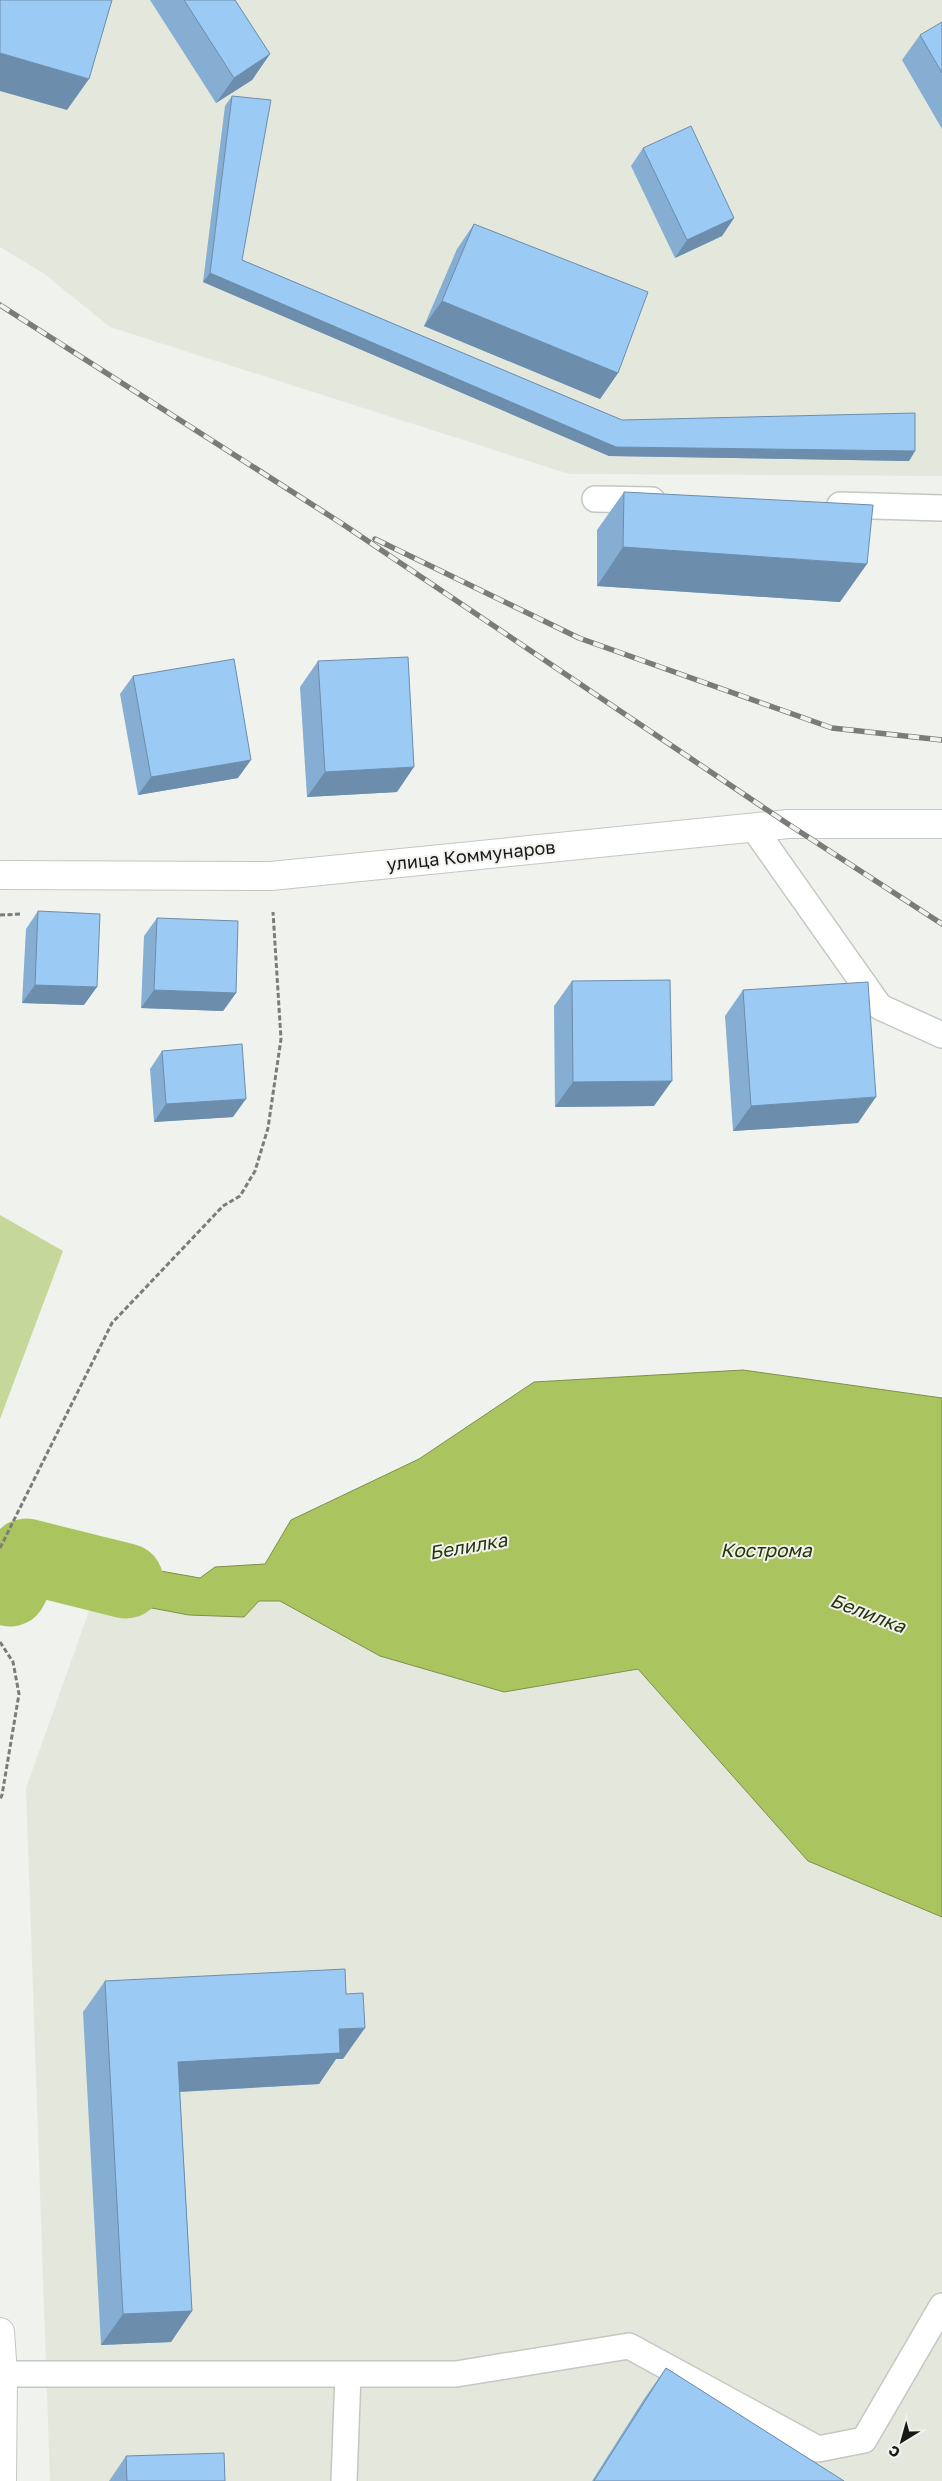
<svg xmlns="http://www.w3.org/2000/svg" width="942" height="2481" viewBox="0 0 942 2481" font-family="'Golos Text',sans-serif">
<rect width="100%" height="100%" fill="#f0f2ed"/>
<!-- built -->
<path fill="#e4e8dc" d="M0,0H942V476L569,474L110,327L43,273L0,247Z
M95,1594L141,1606L244,1617L259,1601H280L380,1656L504,1692L638,1669L808,1861L942,1917V2481H50L26,1788Z"/>
<!-- green -->
<path fill="#c5d899" d="M0,1215L63,1251L0,1419Z"/>
<!-- water -->
<path fill="#aac460" stroke="#7e904a" d="M743,1370L942,1398V1917L808,1861L638,1669L504,1692L380,1656L280,1601H259L244,1617L189,1615L141,1606L95,1594L26,1556L57,1540L109,1554L138,1567L200,1578L215,1567L265,1564L291,1520L419,1459L534,1382Z"/>
<g fill="none" stroke-linecap="round" stroke-linejoin="round">
<!-- river -->
<path stroke="#aac460" stroke-width="75" d="M0,1587L10,1589L26,1556L126,1581"/>
<defs>
<path id="service" d="M595,499L652,500
M840,505L942,508
M753,827L880,1007L942,1035
M3,2374H456L629,2346L818,2449L864,2440L942,2306
M344,2481L348,2374"/>
<path id="minor" d="M0,875L271,876L788,824H942
M0,2332L3,2374L2,2481"/>
</defs>
<!-- service casing -->
<use href="#service" stroke="#c5c7c2" stroke-width="28"/>
<!-- minor casing -->
<use href="#minor" stroke="#c5c7c2" stroke-width="30"/>
<!-- path -->
<path stroke="#7c7d7a" stroke-width="3" stroke-dasharray="5 2.5" stroke-linecap="butt" d="M0,915L22,914
M0,1548L112,1323L223,1206L240,1196L255,1171L268,1128L281,1039L273,912
M0,1642L13,1662L19,1694L2,1795L0,1799"/>
<!-- service -->
<use href="#service" stroke="#fff" stroke-width="25"/>
<!-- minor -->
<use href="#minor" stroke="#fff" stroke-width="28"/>
<defs>
<path id="rail" d="M0,305L341,523L788,824L942,924
M375,539L579,638L832,728L942,740"/>
</defs>
<!-- rail casing -->
<use href="#rail" stroke="#7b7c79" stroke-width="5.5"/>
<!-- rail -->
<use href="#rail" stroke="#f0f2ed" stroke-width="4" stroke-dasharray="11" stroke-linecap="butt"/>
</g>
<!-- wall -->
<path fill="#85aed2" d="M150,0H235L270,54L252,80L216,103Z
M942,22V129L902,60L920,35Z
M232,96L242,260L622,420L915,451L909,461L609,456L203,282L225,106Z
M643,148L734,218L722,236L675,258L631,166Z
M474,224L618,373L600,399L424,326L457,249Z
M624,492L840,602L597,586V530Z
M318,661L397,792L307,797L300,687Z
M133,676L238,778L138,795L120,694Z
M38,911L84,1005L22,1003L26,929Z
M157,918L236,993L223,1011L141,1008L144,936Z
M572,981L654,1106L555,1107L554,1006Z
M743,990L858,1123L733,1131L725,1016Z
M162,1051L233,1117L154,1122L150,1069Z
M105,1981L343,2059H336L319,2084L180,2092L192,2311L171,2342L101,2345L83,2012Z
M666,2368L844,2481H592L644,2399Z
M126,2456L225,2481H109Z"/>
<!-- shaded-wall -->
<path fill="#6c8dab" d="M0,53L89,79L67,110L0,91Z
M270,54L252,80L216,103L234,78Z
M734,218L722,236L675,258L687,240Z
M210,273L616,447L915,451L909,461L609,456L203,282Z
M442,301L618,373L600,399L424,326Z
M623,547L867,564L840,602L597,586Z
M251,760L238,778L138,795L151,777Z
M414,767L397,792L307,797L325,772Z
M35,985L97,987L84,1005L22,1003Z
M154,990L236,993L223,1011L141,1008Z
M672,1081L654,1106L555,1107L573,1082Z
M876,1097L858,1123L733,1131L751,1106Z
M246,1099L233,1117L154,1122L166,1104Z
M365,2028L343,2059H336L319,2084L157,2093L178,2062L339,2029Z
M192,2311L171,2342L101,2345L123,2314Z"/>
<!-- building -->
<path fill="#9bcaf4" stroke="#6c8dab" d="M0,0H112L89,79L0,53Z
M184,0H235L270,54L234,78Z
M942,22V73L920,35Z
M232,96L271,100L242,260L622,420L915,413V451L616,447L210,273Z
M691,126L734,218L687,240L643,148Z
M474,224L648,292L618,373L442,301Z
M624,492L873,505L867,564L623,547Z
M408,657L414,767L325,772L318,661Z
M234,659L251,760L151,777L133,676Z
M38,911L100,914L97,987L35,985Z
M157,918L238,921L236,993L154,990Z
M670,980L672,1081L573,1082L572,981Z
M868,982L876,1097L751,1106L743,990Z
M242,1044L246,1099L166,1104L162,1051Z
M345,1969L346,1994L363,1993L365,2028L339,2029L340,2053L178,2062L192,2311L123,2314L105,1981Z
M666,2368L844,2481H594Z
M224,2453L225,2481H127L126,2456Z"/>
<g text-anchor="middle" stroke-width="4" stroke-linejoin="round" paint-order="stroke">
<!-- street labels -->
<g font-size="18" fill="#181817" stroke="#f0f2ed">
<text transform="translate(471 856) rotate(-6)" y="6">улица Коммунаров</text>
</g>
<!-- water labels -->
<g font-size="19" font-style="italic" fill="#293309" stroke="#f0f2ed">
<text transform="translate(468 1546) rotate(-10)" y="7">Белилка</text>
<text x="766" y="1557">Кострома</text>
<text transform="translate(868 1613) rotate(21)" y="7">Белилка</text>
</g>
</g>
<!-- north arrow -->
<g transform="translate(902 2441) rotate(217)" stroke="#f0f2ed" stroke-width="4" paint-order="stroke">
<path d="M0-4L9 19L0 12L-9 19Z" fill="#181817"/>
<text y="-8" font-size="14" font-weight="bold" text-anchor="middle" fill="#181817">С</text>
</g>
</svg>
